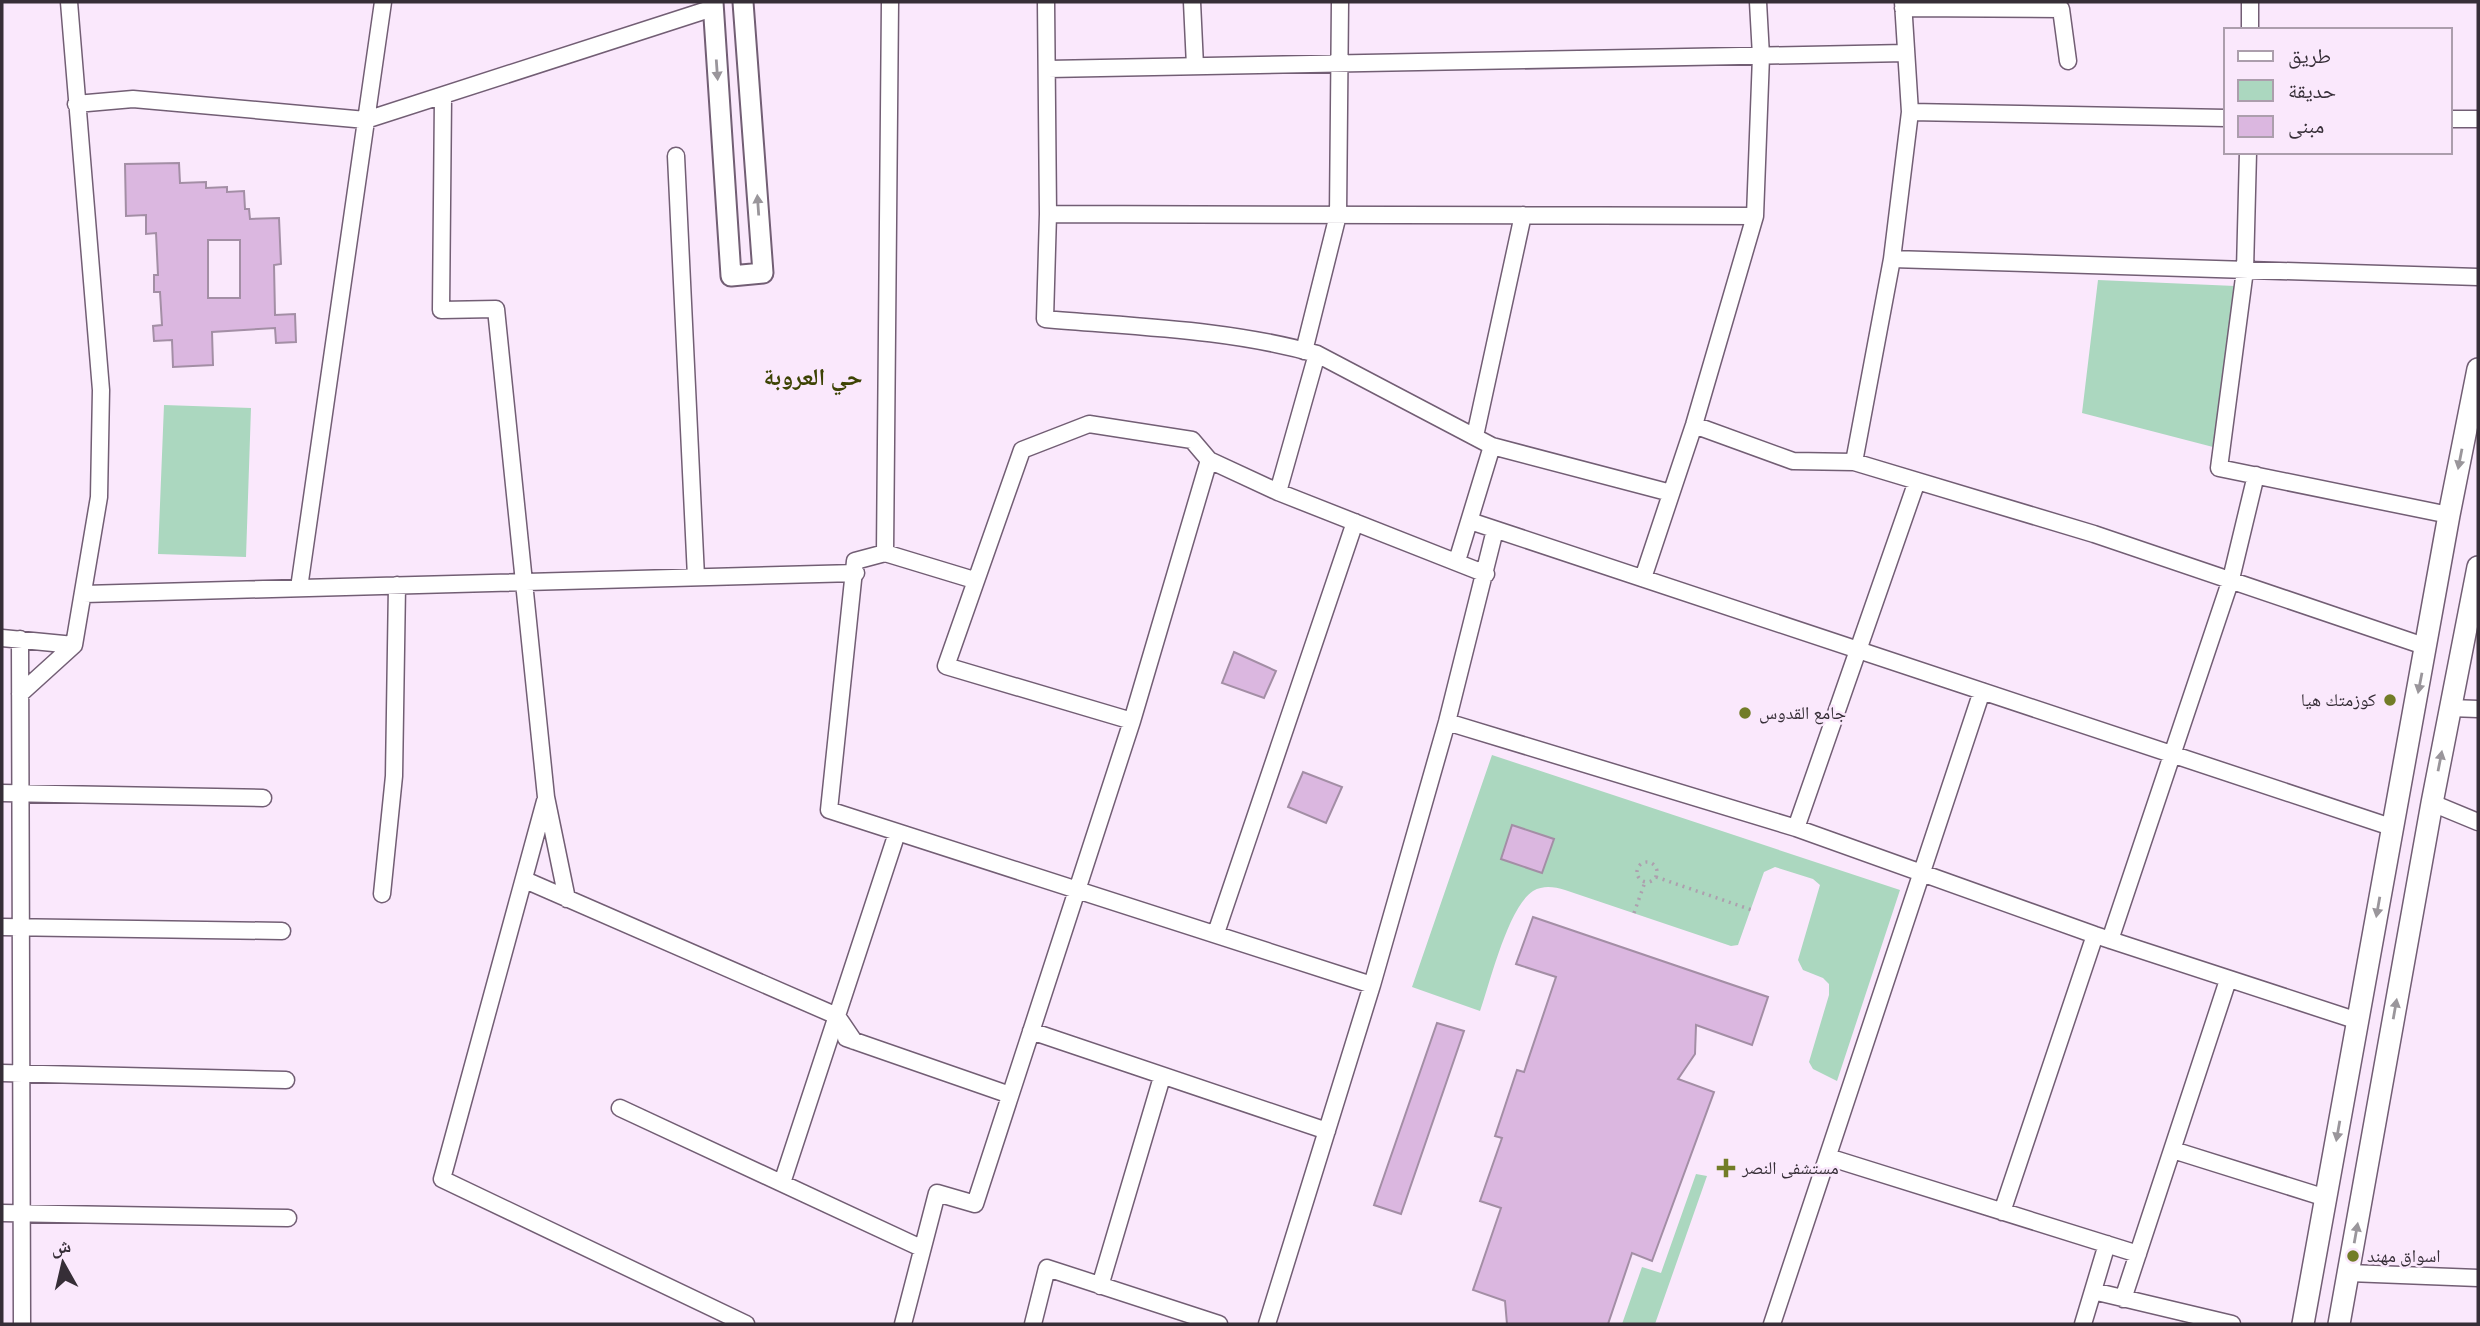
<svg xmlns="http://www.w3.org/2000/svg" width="2480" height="1326" viewBox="0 0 2480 1326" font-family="'Source Serif 4','Noto Naskh Arabic',serif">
<rect width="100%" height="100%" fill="#fae8fc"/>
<!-- green -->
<path fill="#abd7bf" d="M2098,280L2235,286L2213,447L2082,413Z
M164,405L251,408L246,557L158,554Z
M1492,755L1900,890L1837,1081L1813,1069L1809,1062L1829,995V984L1823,978L1803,970L1798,960L1820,885L1813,879L1775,867L1764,872L1738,945L1731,946L1565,890C1554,887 1544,885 1533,891C1508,907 1490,983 1480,1011L1412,987Z
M1696,1174L1707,1176L1655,1324H1622L1642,1267L1661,1273Z"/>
<!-- building -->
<path fill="#dbb7e0" stroke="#a38ea5" stroke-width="2" fill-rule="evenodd" d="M179,163L180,183L206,182V188L227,187V192L244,191L245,209H249L250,219L279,218L281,264L274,265L275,315L295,314L296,342L276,343L275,328L212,332L213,365L173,367L172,340L154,341L153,326L162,325L160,292H154V275H158L156,233L146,234V215L126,216L125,164ZM208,240H240V298H208Z
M1234,652L1276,671L1264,698L1222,683Z
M1303,772L1342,787L1326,823L1288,807Z
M1512,825L1554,839L1542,873L1501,859Z
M1533,917L1768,997L1752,1045L1696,1025L1695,1054L1678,1079L1714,1092L1652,1261L1632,1253L1608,1324H1507L1505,1301L1473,1290L1501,1208L1480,1201L1502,1138L1495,1136L1517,1070L1524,1072L1556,977L1516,964Z
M1437,1023L1464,1031L1401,1214L1374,1205Z"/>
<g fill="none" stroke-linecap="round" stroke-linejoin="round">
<defs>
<path id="minor" d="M1046,2L1048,214L1045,319C1136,327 1229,329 1317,354L1492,446L1671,493
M1192,2L1195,66
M1903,8L2061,9L2068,61
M2250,30V2
M1048,69L1906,53
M443,97L441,310L496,309L546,797L567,899
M76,104L133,99L366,120L713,8
M1910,112L2226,118
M2450,119H2478
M2248,152L2245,270L2219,468L2449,515
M676,156L696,577
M1048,214L1755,216
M1892,259L2478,277
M1304,351L1338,215L1340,2
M1694,425L1793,461L1854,462L2094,534L2427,647
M1475,436L1523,215
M1854,462L1892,259L1910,112L1903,2
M1278,492L1317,354
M1470,521L2391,827
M885,553L890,2
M1457,561L1492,446
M1643,578L1694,425L1755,216L1761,56L1758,2
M974,580L885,553L855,561L829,810L1372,985
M299,588L383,2
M84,594L856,573
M2,638L74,645
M20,639L22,1324
M20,694L74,645L99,497L101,390L69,2
M2450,708L2478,709
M1132,721L946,666L1022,450L1089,424L1192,440L1209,460L1278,492L1486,574
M1447,722L1796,828L2095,935L2358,1021
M2,793L263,798
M545,801L442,1179L746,1324
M2432,803L2478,822
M1796,828L1917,481
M525,880L837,1016L854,1041
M382,894L394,776L397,585
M2,927L282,931
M1216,933L1355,522
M2110,940L2231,579L2256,475
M1031,1031L1327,1131
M846,1038L1010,1095
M2,1073L286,1080
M620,1108L921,1248
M2173,1150L2326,1198
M1828,1157L2138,1254
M782,1183L897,833
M2002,1212L2095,935
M2,1213L288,1218
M2349,1273L2478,1278
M1100,1286L1162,1077
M2093,1291L2232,1324
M2123,1299L2228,980
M903,1324L937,1193L975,1204L1132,721L1209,460
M1033,1324L1047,1268L1219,1324
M1267,1324L1372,985L1447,722L1495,530
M1772,1324L1982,691
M2083,1324L2107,1244"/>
<path id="tertiary" d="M713,2L731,276L763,273L743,2"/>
<path id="secondary" d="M2303,1324L2449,515L2478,369
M2339,1324L2432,803L2478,567"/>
</defs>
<!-- minor casing -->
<use href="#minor" stroke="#725e74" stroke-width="19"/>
<!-- tertiary casing -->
<use href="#tertiary" stroke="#725e74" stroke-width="23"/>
<!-- secondary casing -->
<use href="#secondary" stroke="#725e74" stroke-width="24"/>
<!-- path -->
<path stroke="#ad9fae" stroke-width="3.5" stroke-dasharray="2 5" stroke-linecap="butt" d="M1637 872a10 10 0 1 1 20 0a10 10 0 1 1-20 0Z
M1656,877L1752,910
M1634,913L1645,882"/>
<!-- minor -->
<use href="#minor" stroke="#fff" stroke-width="16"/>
<!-- tertiary -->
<use href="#tertiary" stroke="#fff" stroke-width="19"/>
<!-- secondary -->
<use href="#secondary" stroke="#fff" stroke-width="21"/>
</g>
<!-- one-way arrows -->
<defs><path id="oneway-solid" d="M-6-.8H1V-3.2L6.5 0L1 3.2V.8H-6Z" transform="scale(1.75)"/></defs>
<g fill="#9a969b">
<use href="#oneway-solid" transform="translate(717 70) rotate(86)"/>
<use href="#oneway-solid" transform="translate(758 205) rotate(-94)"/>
<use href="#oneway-solid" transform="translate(2460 459) rotate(101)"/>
<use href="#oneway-solid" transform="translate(2420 683) rotate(101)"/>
<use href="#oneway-solid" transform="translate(2440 761) rotate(-79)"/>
<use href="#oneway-solid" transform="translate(2378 907) rotate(100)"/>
<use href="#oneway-solid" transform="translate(2395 1009) rotate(-80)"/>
<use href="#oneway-solid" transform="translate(2338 1131) rotate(100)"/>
<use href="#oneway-solid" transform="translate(2356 1233) rotate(-80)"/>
</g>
<!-- markers -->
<g fill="#727c27" stroke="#fae8fc" stroke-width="2.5">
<circle cx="2390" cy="700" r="7"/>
<circle cx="1745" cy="713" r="7"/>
<path d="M1722.5 1157.5h7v7h7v7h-7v7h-7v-7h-7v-7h7z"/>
<circle cx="2353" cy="1256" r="7"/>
</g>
<g text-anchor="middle" stroke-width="5" stroke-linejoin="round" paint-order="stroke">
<!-- poi labels -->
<g font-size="18" fill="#362e37" stroke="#fae8fc" text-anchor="start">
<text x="2376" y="706" text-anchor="end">كوزمتك هيا</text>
<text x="1759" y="719">جامع القدوس</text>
<text x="1742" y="1174">مستشفى النصر</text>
<text x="2367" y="1262">اسواق مهند</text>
</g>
<!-- district labels -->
<g font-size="24" font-weight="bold" fill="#3d4304" stroke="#fae8fc">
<text x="813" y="385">حي العروبة</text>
</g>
</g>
<!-- border -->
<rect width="2480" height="1326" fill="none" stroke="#362e37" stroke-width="7"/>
<!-- legend -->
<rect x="2224" y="28" width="228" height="126" fill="#fae8fc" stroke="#ac9ead" stroke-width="2"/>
<rect x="2238" y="51" width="35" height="10" fill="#ffffff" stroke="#ac9ead" stroke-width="2"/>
<text x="2288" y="63" font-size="21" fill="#362e37">طريق</text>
<rect x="2238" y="80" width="35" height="21" fill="#abd7bf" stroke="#ac9ead" stroke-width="2"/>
<text x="2288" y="98" font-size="21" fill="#362e37">حديقة</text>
<rect x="2238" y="116" width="35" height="21" fill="#dbb7e0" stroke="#ac9ead" stroke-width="2"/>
<text x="2288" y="133" font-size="21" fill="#362e37">مبنى</text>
<!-- north arrow -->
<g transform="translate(63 1263) rotate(352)" stroke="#fae8fc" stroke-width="5" paint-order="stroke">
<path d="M0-5L12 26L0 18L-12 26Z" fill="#362e37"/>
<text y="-10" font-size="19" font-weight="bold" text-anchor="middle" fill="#362e37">ش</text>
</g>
</svg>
